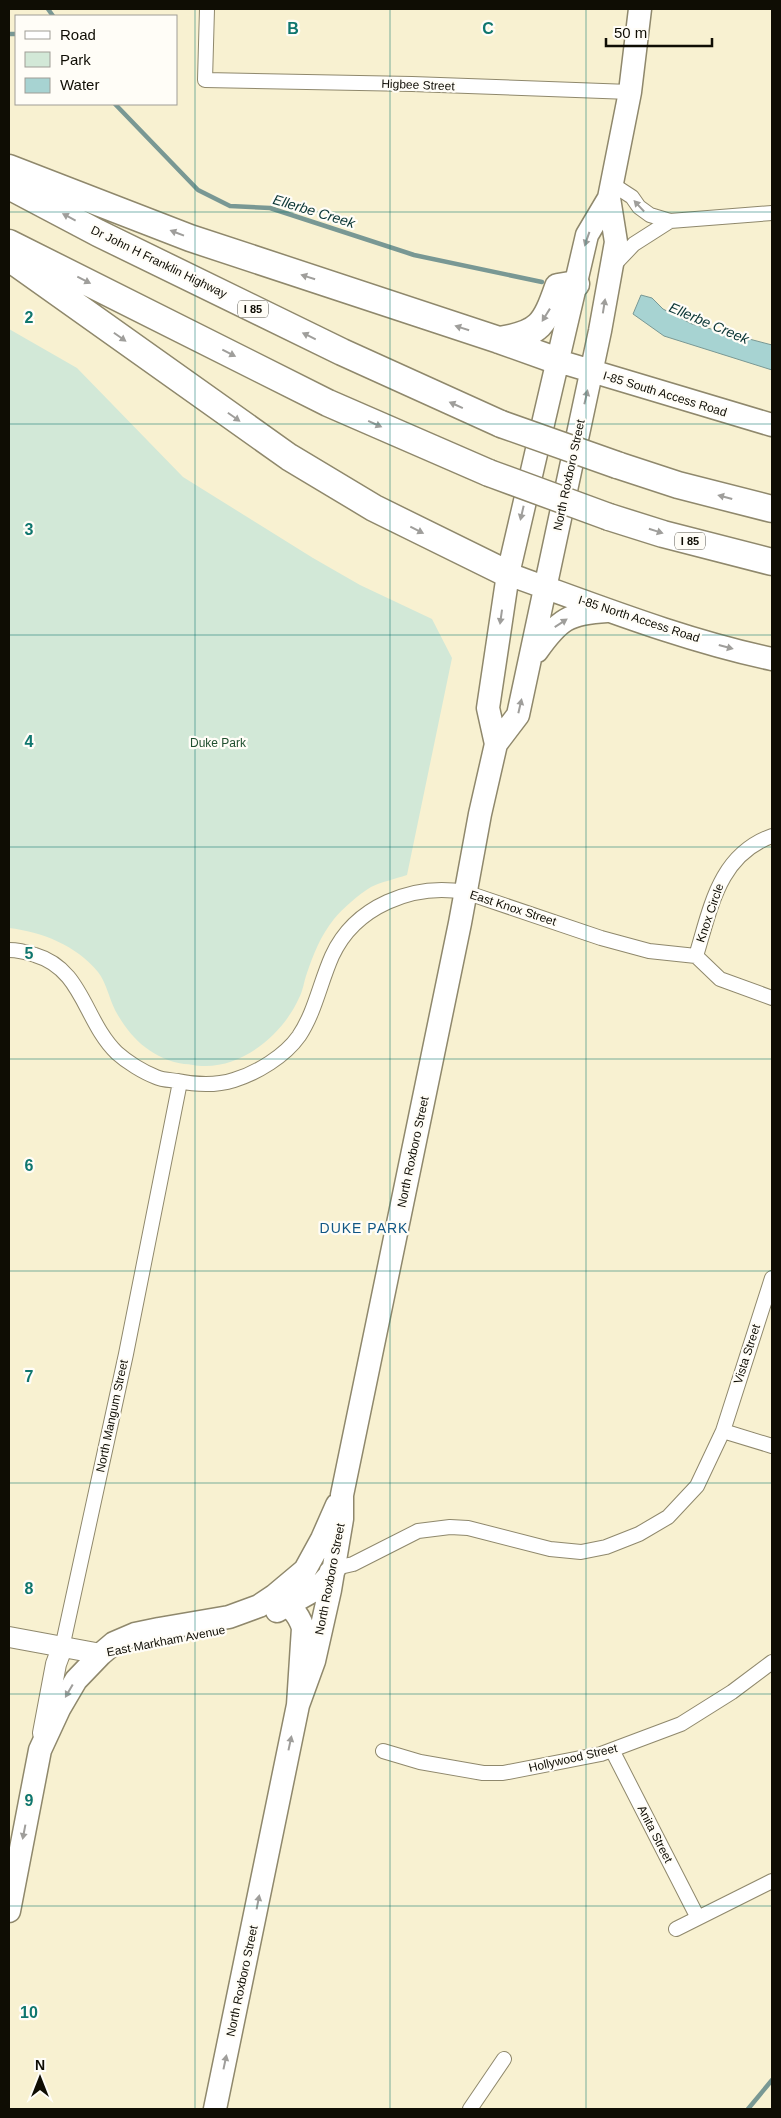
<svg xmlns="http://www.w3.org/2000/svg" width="781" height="2118" viewBox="0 0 781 2118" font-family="Arial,sans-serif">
<rect width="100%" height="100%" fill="#f8f1d1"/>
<!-- green -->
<path fill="#d2e8d7" d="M9,329L77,368L183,477L313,558L360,585L432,619L452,658L407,875C395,879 381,882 371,887C358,895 343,908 334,919C321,935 313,955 307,973C304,981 303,991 299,998C283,1034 243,1068 202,1066C196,1066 190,1064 184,1064C152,1059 130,1038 115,1010C109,998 106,982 98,972C76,945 42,932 9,928Z"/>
<!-- water -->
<path fill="#a7d3d2" stroke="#799894" d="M641,295L652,298L663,309L692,324L772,345V370L664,336L633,314Z"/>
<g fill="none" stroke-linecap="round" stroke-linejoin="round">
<!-- stream -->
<path stroke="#799894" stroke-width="4.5" d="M48,9L53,16
M9,34H16
M115,104L198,190L230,206L270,208L414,255L542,282
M748,2109L772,2080"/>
<defs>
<path id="street" d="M207,9L205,80L412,84L630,92
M612,184L632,197L639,207L650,215L670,221L772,213
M614,265L634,244L670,221
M9,950C18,950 26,952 35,955C83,969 84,1021 117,1053C127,1062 143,1072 156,1077C162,1080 171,1080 178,1081C197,1085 215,1086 234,1080C257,1073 285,1056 299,1036C315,1012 320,983 332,956C355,906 413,883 465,892L601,938L649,951L696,956
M696,956C711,907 719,855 772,836
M696,956L720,979L772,998
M723,1431L772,1446
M327,1570L353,1564L418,1531L450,1527L468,1528L550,1549L581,1552L606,1547L639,1534L668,1517L697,1486L723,1431L772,1278
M62,1648L126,1354L180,1082
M612,1750L698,1918
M383,1751L420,1762L483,1773H503L601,1754L681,1724L732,1692L772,1662
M676,1929L772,1881
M470,2109L504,2059"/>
<path id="secondary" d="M9,1637L101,1654
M43,1733L56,1664L62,1648"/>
<path id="primary" d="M558,361L772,425
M508,574C595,605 682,640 772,659
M537,651C559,620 568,613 607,611
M496,744L488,708L508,574L587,235L609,198L630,92L640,9
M277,1611L318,1588L334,1570
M298,1705L314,1661L330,1590L342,1519V1495L460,923L480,814L496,744L518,715L600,331L616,242L609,198
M9,1911L40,1750L59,1709L76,1680L101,1654L114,1643L135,1634L159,1629L229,1617L259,1606L274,1596L305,1570L322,1539L337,1505
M215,2109L298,1705L303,1628C298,1611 288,1605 274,1596"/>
<path id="highway" d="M9,168L190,238L499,340L558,361
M9,186L98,233L342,352L501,424
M9,243L328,403L489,473
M9,258L289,457L374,508L508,574
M499,340C540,334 545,324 558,287L576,284
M617,465L678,485L772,509
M609,517L663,534L772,562"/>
</defs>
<!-- street casing -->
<use href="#street" stroke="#8f886c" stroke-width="16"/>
<!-- secondary casing -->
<use href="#secondary" stroke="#8f886c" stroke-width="22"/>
<!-- primary casing -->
<use href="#primary" stroke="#8f886c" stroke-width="25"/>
<!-- highway casing -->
<use href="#highway" stroke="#8f886c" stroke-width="29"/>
<!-- street -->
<use href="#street" stroke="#fff" stroke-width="14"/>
<!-- secondary -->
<use href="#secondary" stroke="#fff" stroke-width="20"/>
<!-- primary -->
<use href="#primary" stroke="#fff" stroke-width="22"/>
<!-- highway -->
<use href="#highway" stroke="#fff" stroke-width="26"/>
<defs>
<path id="highway-bridge" d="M501,424L617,465
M489,473L609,517"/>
</defs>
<!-- highway-bridge casing -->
<use href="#highway-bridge" stroke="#8f886c" stroke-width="29" stroke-linecap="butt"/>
<!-- highway-bridge -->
<use href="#highway-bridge" stroke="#fff" stroke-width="26"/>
</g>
<!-- one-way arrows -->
<defs><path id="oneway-solid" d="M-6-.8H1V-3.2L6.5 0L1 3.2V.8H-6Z" transform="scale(1.25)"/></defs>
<g fill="#9f9e9b">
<use href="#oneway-solid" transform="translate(639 206) rotate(-133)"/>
<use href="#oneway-solid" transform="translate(69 217) rotate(-152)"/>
<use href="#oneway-solid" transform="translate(177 233) rotate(-159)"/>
<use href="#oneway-solid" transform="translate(587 239) rotate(109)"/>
<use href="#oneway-solid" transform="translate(308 277) rotate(-162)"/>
<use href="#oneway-solid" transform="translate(84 280) rotate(27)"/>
<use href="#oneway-solid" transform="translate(604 306) rotate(-81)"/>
<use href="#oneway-solid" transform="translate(546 315) rotate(122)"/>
<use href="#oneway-solid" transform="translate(462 328) rotate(-162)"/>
<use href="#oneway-solid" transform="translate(309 336) rotate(-154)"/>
<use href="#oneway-solid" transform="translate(120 337) rotate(35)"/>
<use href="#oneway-solid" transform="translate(229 353) rotate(27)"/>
<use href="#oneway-solid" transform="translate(586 397) rotate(-77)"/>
<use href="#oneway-solid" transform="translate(456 405) rotate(-156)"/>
<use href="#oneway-solid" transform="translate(234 417) rotate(35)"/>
<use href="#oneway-solid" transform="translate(375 424) rotate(24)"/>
<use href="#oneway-solid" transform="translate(725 497) rotate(-165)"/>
<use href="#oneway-solid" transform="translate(522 513) rotate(103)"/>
<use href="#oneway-solid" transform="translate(417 530) rotate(27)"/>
<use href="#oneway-solid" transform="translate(656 531) rotate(18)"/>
<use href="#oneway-solid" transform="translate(501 617) rotate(98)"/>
<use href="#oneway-solid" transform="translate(561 623) rotate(-33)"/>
<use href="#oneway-solid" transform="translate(726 647) rotate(15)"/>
<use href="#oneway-solid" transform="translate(520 706) rotate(-77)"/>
<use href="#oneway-solid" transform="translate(69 1691) rotate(120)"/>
<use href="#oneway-solid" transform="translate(290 1743) rotate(-78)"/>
<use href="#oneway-solid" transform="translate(24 1832) rotate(101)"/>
<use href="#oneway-solid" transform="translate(258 1902) rotate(-79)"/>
<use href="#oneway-solid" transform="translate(225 2062) rotate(-78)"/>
</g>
<!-- grid -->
<path fill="none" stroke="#0f766e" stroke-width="1" stroke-opacity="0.55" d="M195,9V2109M390,9V2109M586,9V2109M9,212H772M9,424H772M9,635H772M9,847H772M9,1059H772M9,1271H772M9,1483H772M9,1694H772M9,1906H772"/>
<g text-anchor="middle" stroke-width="4.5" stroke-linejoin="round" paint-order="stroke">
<!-- shield labels -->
<g fill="#fffdf7" stroke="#57554d" stroke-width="1">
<rect x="238" y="300.5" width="30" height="17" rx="4"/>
<rect x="675" y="532.5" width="30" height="17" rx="4"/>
</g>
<g font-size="11" font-weight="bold" fill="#0f0d04">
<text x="253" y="313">I 85</text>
<text x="690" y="545">I 85</text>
</g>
<!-- street labels -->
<g font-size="12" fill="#0f0d04" stroke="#fffdf7">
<text transform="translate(418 85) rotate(2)" y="4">Higbee Street</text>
<text transform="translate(159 262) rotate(26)" y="4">Dr John H Franklin Highway</text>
<text transform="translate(665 394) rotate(17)" y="4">I-85 South Access Road</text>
<text transform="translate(569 475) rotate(-78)" y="4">North Roxboro Street</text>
<text transform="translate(639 619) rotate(18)" y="4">I-85 North Access Road</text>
<text transform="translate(513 908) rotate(18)" y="4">East Knox Street</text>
<text transform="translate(710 913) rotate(-71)" y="4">Knox Circle</text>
<text transform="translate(413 1152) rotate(-78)" y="4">North Roxboro Street</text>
<text transform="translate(747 1354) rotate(-72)" y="4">Vista Street</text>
<text transform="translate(112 1416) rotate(-78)" y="4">North Mangum Street</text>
<text transform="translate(330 1579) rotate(-79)" y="4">North Roxboro Street</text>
<text transform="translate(166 1641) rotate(-11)" y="4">East Markham Avenue</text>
<text transform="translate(573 1758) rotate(-13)" y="4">Hollywood Street</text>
<text transform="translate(655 1834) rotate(63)" y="4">Anita Street</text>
<text transform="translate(242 1981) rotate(-78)" y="4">North Roxboro Street</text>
</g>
<!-- park labels -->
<g font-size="12" fill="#204f2f" stroke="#fffdf7">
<text x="218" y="747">Duke Park</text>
</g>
<!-- water labels -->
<g font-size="14" font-style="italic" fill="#0a3535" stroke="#fffdf7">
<text transform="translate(314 211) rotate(17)" y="5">Ellerbe Creek</text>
<text transform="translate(709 323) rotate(23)" y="5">Ellerbe Creek</text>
</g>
<!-- neighbourhood labels -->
<g font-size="14" letter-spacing="1" fill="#105684" stroke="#fffdf7">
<text x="364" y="1233">DUKE PARK</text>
</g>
</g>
<g font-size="16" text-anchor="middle" font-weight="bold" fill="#0f766e" stroke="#fffdf7" stroke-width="4.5" stroke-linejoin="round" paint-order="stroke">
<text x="293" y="34">B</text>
<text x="488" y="34">C</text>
<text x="29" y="323">2</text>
<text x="29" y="535">3</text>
<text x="29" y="747">4</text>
<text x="29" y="959">5</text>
<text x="29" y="1171">6</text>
<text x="29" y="1382">7</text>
<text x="29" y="1594">8</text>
<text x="29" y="1806">9</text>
<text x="29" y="2018">10</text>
</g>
<!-- border -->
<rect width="781" height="2118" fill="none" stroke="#0f0d04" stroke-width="20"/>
<!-- legend -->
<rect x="15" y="15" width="162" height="90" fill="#fffdf7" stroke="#9f9d96"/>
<rect x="25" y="31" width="25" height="8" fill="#ffffff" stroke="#9f9d96"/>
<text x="60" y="40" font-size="15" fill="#0f0d04">Road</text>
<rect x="25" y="52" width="25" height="15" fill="#d2e8d7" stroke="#9f9d96"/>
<text x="60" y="65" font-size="15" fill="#0f0d04">Park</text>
<rect x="25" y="78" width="25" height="15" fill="#a7d3d2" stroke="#9f9d96"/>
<text x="60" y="90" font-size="15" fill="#0f0d04">Water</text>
<!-- north arrow -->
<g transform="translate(40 2078)" stroke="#fffdf7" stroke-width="4" paint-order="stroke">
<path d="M0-4L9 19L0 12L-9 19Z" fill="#0f0d04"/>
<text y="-8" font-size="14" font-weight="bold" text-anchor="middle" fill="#0f0d04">N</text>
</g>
<!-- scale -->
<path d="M606 38v8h106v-8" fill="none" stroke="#0f0d04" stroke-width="2.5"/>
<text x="614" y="38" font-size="15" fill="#0f0d04" stroke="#fffdf7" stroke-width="4" paint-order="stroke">50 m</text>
</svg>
